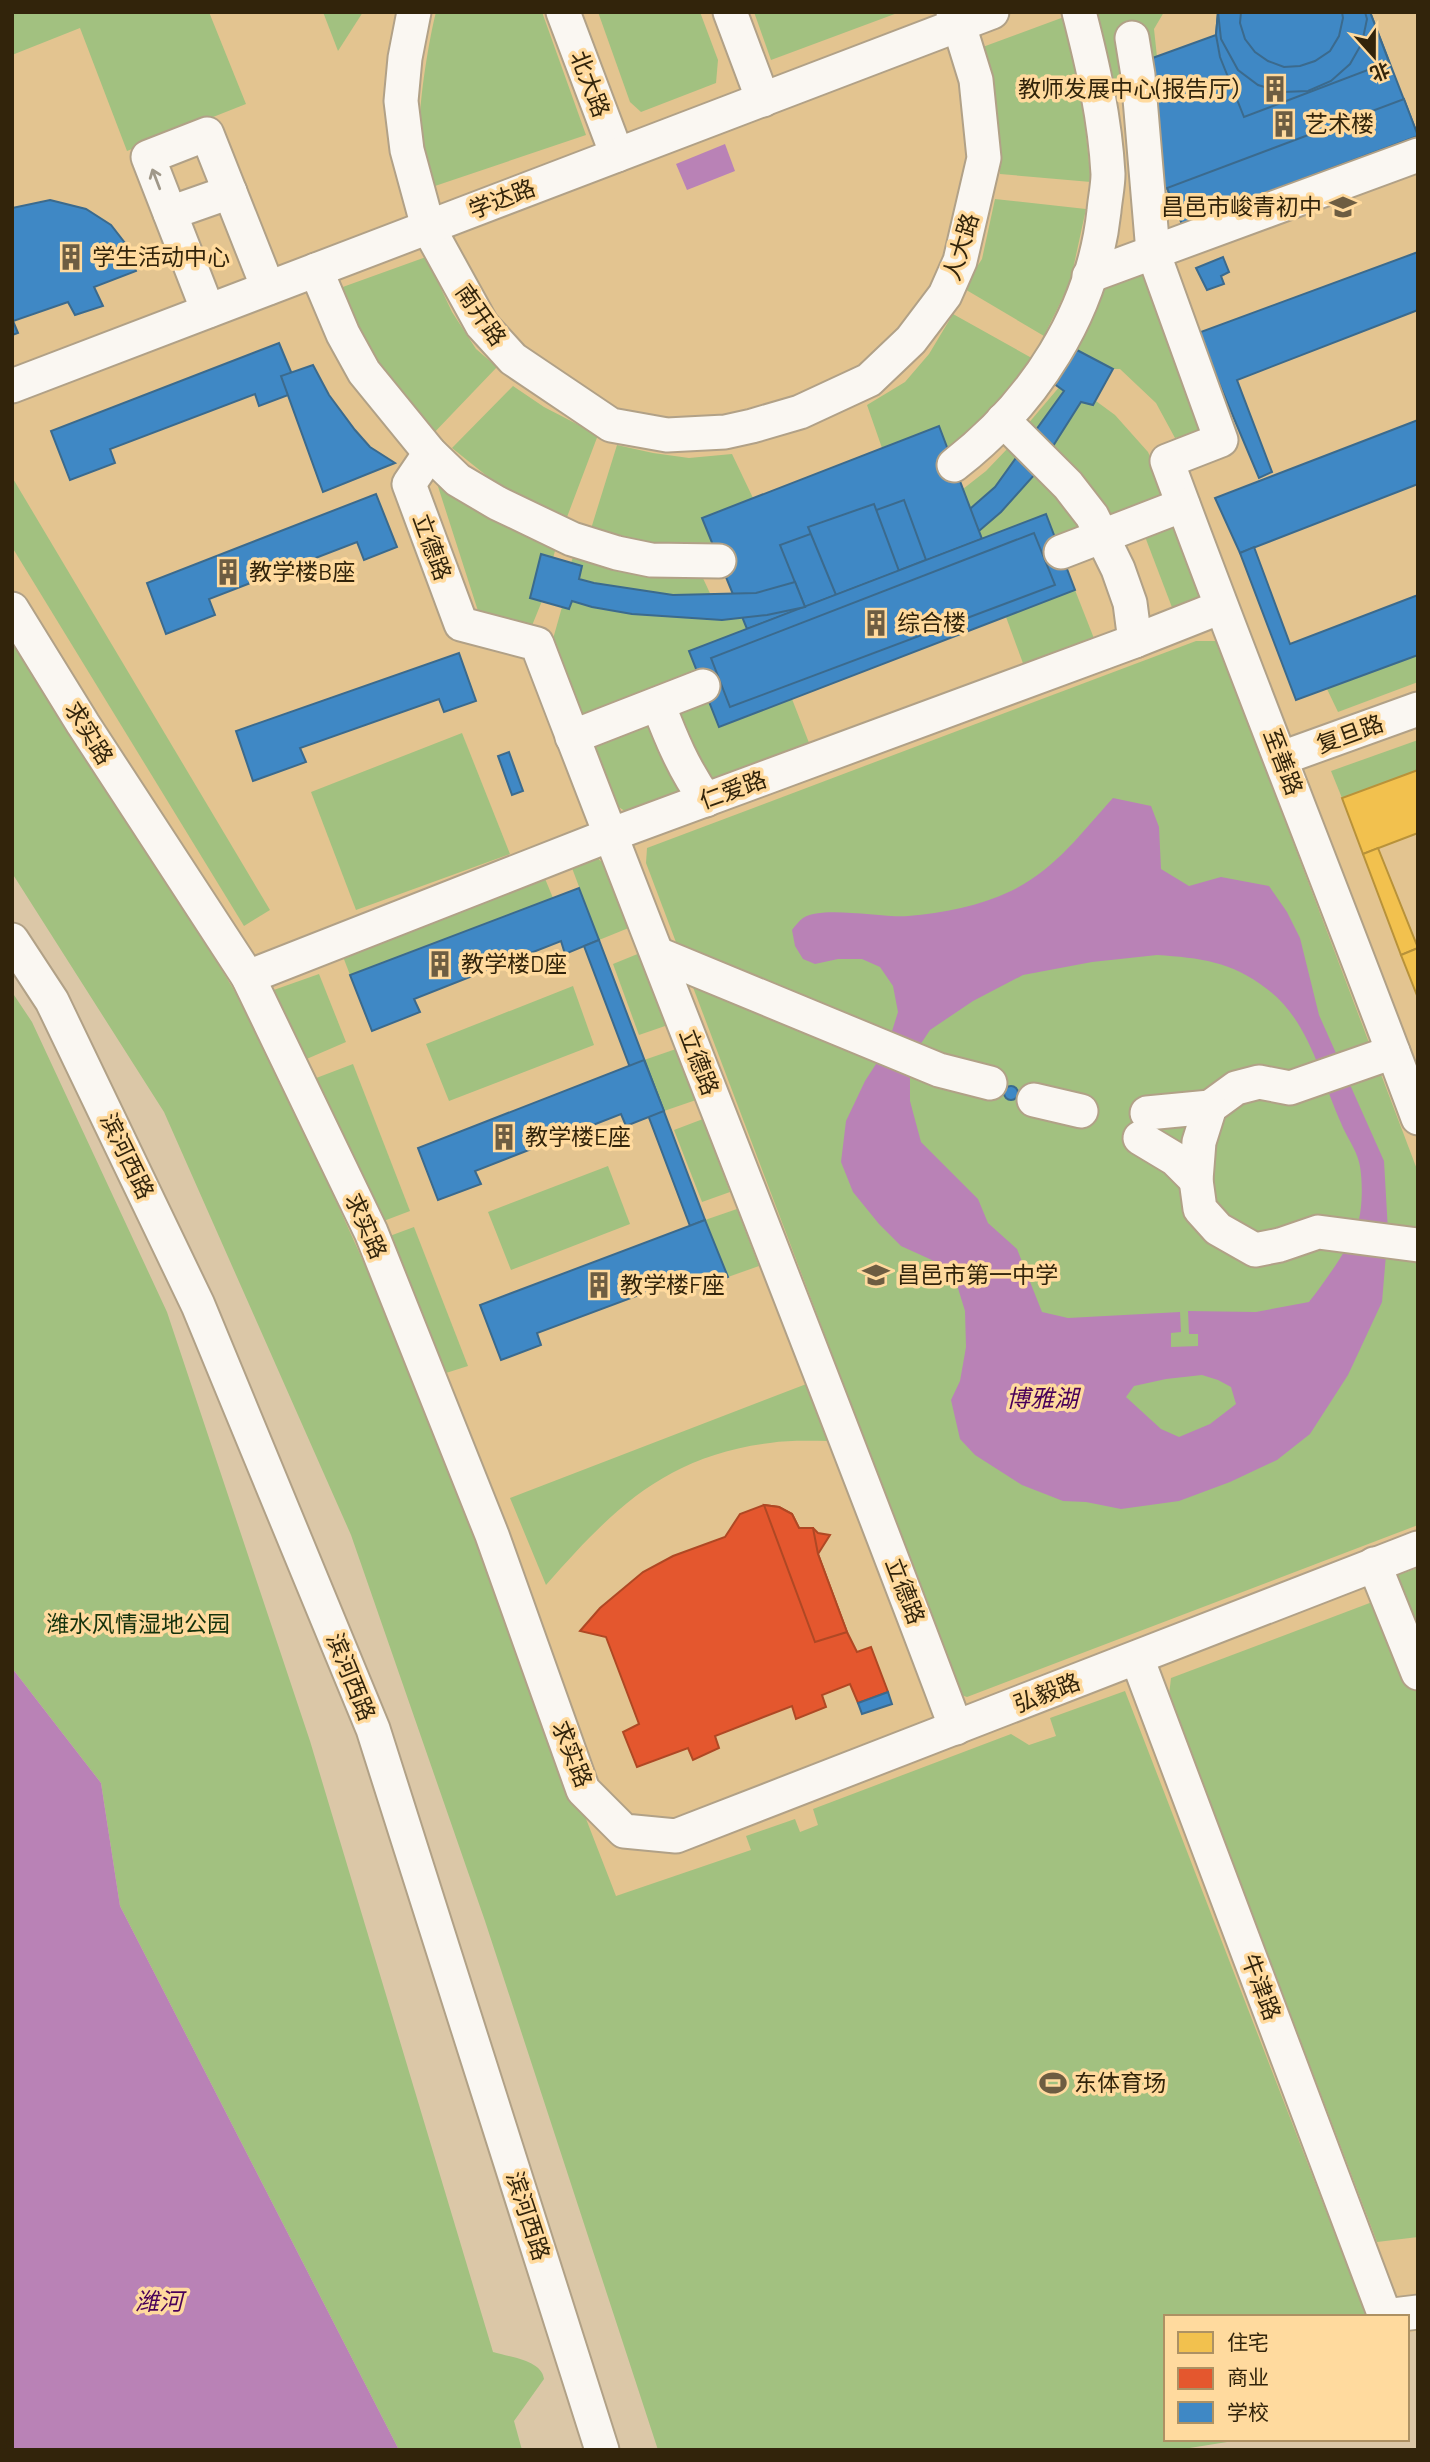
<svg xmlns="http://www.w3.org/2000/svg" width="1430" height="2462" font-family="Barlow,'Noto Sans SC',sans-serif">
	<style>
		.built { fill: #e3c490 }
		.green { fill: #a2c180 }
		.water { fill: #b982b6; fill-rule: evenodd }
		.homes { fill: #f2c14e; stroke: #b8923a; stroke-width: 2 }
		.shops { fill: #e4572e; stroke: #af4824; stroke-width: 2 }
		.schools { fill: #3f88c5; stroke: #3b6a8d; stroke-width: 2 }
		.lines { fill: none; stroke-linecap: round; stroke-linejoin: round }
		.minor-casing { stroke: #b1a187; stroke-width: 37 }
		.minor { stroke: #faf7f2; stroke-width: 33 }
		.oneway { stroke: #a0988a }
		.labels { text-anchor: middle; stroke-width: 7; stroke-linejoin: round; paint-order: stroke }
		.street-label { font-size: 23px; fill: #32240b; stroke: #ffda9e }
		.poi-label { font-size: 23px; fill: #32240b; stroke: #ffda9e; text-anchor: start }
		.park-label { font-size: 23px; fill: #14320c; stroke: #ffda9e }
		.water-label { font-size: 24px; font-style: italic; fill: #490058; stroke: #ffda9e }
	</style>
	<rect width="100%" height="100%" fill="#dbc7a7"/>
	<path class="built" d="M12,12H1418V2331L1407,2333V2317H1166L780,2430L12,688Z"/>
	<g class="green">
		<path d="M12,12H209L246,104L127,151L80,28L12,55Z"/>
		<path d="M323,12H363L338,51Z"/>
		<path d="M436,12H542L586,135L435,186C430,178 424,170 422,161C413,133 428,43 436,12Z"/>
		<path d="M598,12H700L718,60L716,83L641,112L630,102Z"/>
		<path d="M754,12H900L771,60Z"/>
		<path d="M1093,12H1164L1154,29L1157,57L1133,99L1111,102Z"/>
		<path d="M1064,17L1079,68L1091,182L1000,174C998,129 994,91 980,48Z"/>
		<path d="M995,199L1086,209L1070,283L1044,336L963,288L982,259Z"/>
		<path d="M426,257L452,312L476,349L497,367L430,437C392,391 364,343 340,288Z"/>
		<path d="M1151,265L1208,418L1197,433L1175,438L1156,403L1120,369H1113L1075,349L1094,290Z"/>
		<path d="M953,314L1037,361L998,407L948,450L939,426L882,448L867,405L905,382L929,354Z"/>
		<path d="M1066,379L1115,415L1148,452L1169,497L1108,520L1027,425Z"/>
		<path d="M513,386L544,407L598,435L564,525L513,497L452,448Z"/>
		<path d="M617,445L653,453L689,458L732,454L753,498L702,518L715,550L670,548L590,532Z"/>
		<path d="M1008,448L1052,486L1088,530L1057,544L982,539L963,489L986,471Z"/>
		<path d="M434,474L557,544L553,558L541,555L530,598L542,601L531,628L479,614Z"/>
		<path d="M12,477L270,910L244,926L12,547Z"/>
		<path d="M1180,520L1205,583L1200,598L1173,610L1144,534Z"/>
		<path d="M574,554L701,574L722,619L743,618L747,629L701,680L580,720L551,646L562,607L570,609L582,567L571,563Z"/>
		<path d="M1075,590L1095,641L1024,666L1006,617Z"/>
		<path d="M12,624L260,1033L407,1358L616,1896L751,1850L746,1836L795,1819L800,1832L818,1825L813,1809L1011,1734L1029,1745L1056,1736L1050,1718L1125,1691L1367,2317H1166V2439H1246L1177,2450H658L485,1921L351,1535L164,1112L12,873Z"/>
		<path d="M1196,641H1217L1418,1172V1525L967,1697L961,1695L646,863L647,848Z"/>
		<path d="M1418,655V682L1338,712L1327,689Z"/>
		<path d="M706,694L720,727L792,699L811,748L715,785L704,777L673,709Z"/>
		<path d="M654,721L687,794L631,815L611,802L589,742Z"/>
		<path d="M462,733L510,854L356,910L311,792Z"/>
		<path d="M1418,740V770L1342,798L1331,771Z"/>
		<path d="M590,851L608,868L631,927L599,940L569,860Z"/>
		<path d="M541,869L553,898L350,975L339,946Z"/>
		<path d="M640,953L668,1025L639,1035L613,964Z"/>
		<path d="M319,974L346,1042L302,1061L268,992Z"/>
		<path d="M573,986L594,1045L449,1101L426,1044Z"/>
		<path d="M12,992L32,1022L167,1312L310,1741L493,2352C509,2357 542,2360 544,2379L514,2421L522,2450H399L120,1906L101,1783L12,1668Z"/>
		<path d="M676,1049L696,1100L664,1111L644,1060Z"/>
		<path d="M353,1064L410,1211L381,1222L311,1080Z"/>
		<path d="M703,1119L730,1192L702,1202L674,1130Z"/>
		<path d="M608,1166L630,1224L511,1270L488,1212Z"/>
		<path d="M737,1209L759,1266L728,1277L705,1220Z"/>
		<path d="M414,1227L468,1366L446,1373L387,1237Z"/>
		<path d="M809,1383L829,1441C810,1441 789,1440 770,1443C665,1456 612,1510 546,1585L510,1498Z"/>
		<path d="M1418,1568V1627L1395,1576Z"/>
		<path d="M1375,1601L1418,1686V2237L1377,2242L1169,1695L1171,1678Z"/>
	</g>
	<g class="water">
		<path d="M725,144L735,171L687,190L676,164Z"/>
		<path d="M1113,798L1151,806L1159,827L1161,869L1189,886L1221,877L1269,886L1287,912L1300,938L1319,1015L1384,1161L1388,1231L1382,1302L1348,1375L1310,1434L1277,1460L1230,1482L1179,1501L1121,1509L1086,1502L1063,1501L1022,1485L975,1455L960,1439L951,1400L960,1381L966,1347L965,1311L957,1285L934,1261L901,1246L879,1224L853,1192L841,1162L846,1121L865,1081L887,1047L898,1012L893,986L880,967L862,959H838L815,964L803,959L795,946L792,930C795,926 799,921 803,918C822,905 883,918 908,916C943,913 980,906 1011,891C1055,870 1081,833 1113,798ZM1157,955C1200,958 1231,961 1267,989C1309,1020 1321,1078 1341,1123C1346,1136 1356,1149 1359,1162C1363,1177 1363,1211 1357,1226C1350,1247 1323,1284 1309,1302L1256,1312L1188,1311L1189,1334H1198V1346L1171,1347V1333L1181,1332L1180,1312L1068,1318L1042,1312L1017,1249L988,1223L978,1199L921,1142L910,1101V1060L930,1030L973,1001L1023,975L1092,962ZM1202,1375L1218,1380L1231,1387L1236,1404L1210,1424L1179,1437L1161,1429L1126,1397L1134,1386L1166,1379Z"/>
		<path d="M12,1668L101,1783L120,1906L399,2450H12Z"/>
	</g>
	<g class="homes">
		<path d="M1418,770V833L1363,854L1342,798Z"/>
		<path d="M1378,848L1418,948L1401,955L1363,854Z"/>
		<path d="M1418,948V998L1401,955Z"/>
	</g>
	<g class="shops">
		<path d="M764,1505L779,1507L792,1514L799,1528H813L818,1533L830,1535L818,1554L847,1632L857,1652L871,1647L888,1692L858,1703L850,1684L822,1695L826,1707L796,1719L792,1706L715,1736L719,1748L693,1760L688,1748L637,1767L623,1732L639,1724L606,1637L580,1631L600,1608L643,1572L673,1556L725,1537L740,1514Z"/>
		<path d="M764,1505L779,1507L792,1514L799,1528H813L818,1554L847,1632L815,1642Z"/>
	</g>
	<g class="schools">
		<path d="M1218,12H1370L1418,136L1182,224L1167,188L1153,194L1147,60L1216,35Z"/>
		<path d="M1218,12H1370L1389,62L1244,117L1220,57L1216,35Z"/>
		<path d="M1218,12H1365L1367,19L1362,43L1350,64L1331,81L1308,91L1282,92L1258,85L1238,70L1221,39Z"/>
		<path d="M1241,12H1342L1343,18L1339,36L1330,51L1315,61L1300,66L1284,67L1268,61L1255,52L1245,39L1240,23Z"/>
		<path d="M1404,99L1418,136L1182,224L1167,188Z"/>
		<path d="M50,200L86,209L111,225L125,243L136,271L94,287L103,306L75,315L68,302L13,321L18,333L12,335V208Z"/>
		<path d="M1418,252V310L1237,380L1272,472L1259,478L1198,333Z"/>
		<path d="M1223,257L1229,272L1221,276L1224,284L1207,290L1196,268Z"/>
		<path d="M279,343L299,391L259,406L255,394L110,449L115,463L70,480L51,431Z"/>
		<path d="M1075,349L1113,369L1093,405L1081,402L1036,473L1001,512L979,531L926,560L918,537L940,527L971,508L995,487L1064,391L1053,383Z"/>
		<path d="M313,365L329,395L355,430L370,447L395,463L323,492L281,376Z"/>
		<path d="M1418,420V484L1240,553L1215,498Z"/>
		<path d="M939,426L982,539L747,629L702,518Z"/>
		<path d="M376,494L397,547L364,560L357,542L209,599L215,615L166,634L147,583Z"/>
		<path d="M904,500L926,560L805,607L780,545Z"/>
		<path d="M874,504L899,571L836,595L808,527Z"/>
		<path d="M1046,514L1075,590L719,727L689,651Z"/>
		<path d="M1034,533L1055,585L730,707L711,658Z"/>
		<path d="M1254,547L1290,644L1418,595V655L1296,700L1240,553Z"/>
		<path d="M541,554L582,566L579,579L594,583L673,595L756,593L795,582L805,607L767,615L722,620L632,614L592,607L572,601L569,609L530,598Z"/>
		<path d="M459,653L476,701L444,712L439,699L300,748L306,762L253,781L236,731Z"/>
		<path d="M509,752L523,791L512,795L498,756Z"/>
		<path d="M579,888L599,940L565,954L561,941L414,999L420,1012L372,1031L350,975Z"/>
		<path d="M599,940L705,1220L690,1226L584,946Z"/>
		<path d="M644,1060L664,1111L626,1126L621,1114L475,1171L481,1184L438,1200L418,1148Z"/>
		<circle cx="1011" cy="1093" r="7"/>
		<path d="M705,1220L728,1277L691,1290L687,1277L537,1333L541,1345L501,1360L480,1305Z"/>
		<path d="M888,1692L892,1704L862,1714L858,1703Z"/>
	</g>
	<g class="lines">
		<defs>
			<g id="minor">
				<path d="M414,12L405,58L401,101L407,150L428,227L482,325L513,359L611,425L667,435L725,432L752,426L800,412L869,380L911,340L945,295L960,261L984,158L976,80L959,25L953,12"/>
				<path d="M563,12L617,155"/>
				<path d="M730,12L763,100"/>
				<path d="M1132,38L1138,75L1153,252L1221,440L1167,461C1248,681 1336,898 1418,1118"/>
				<path d="M170,213L230,192"/>
				<path d="M316,270L343,334L364,372L430,453L458,480L497,503L572,539L617,553L651,560L719,561"/>
				<path d="M1089,276L1418,155"/>
				<path d="M208,311L148,157L207,134L268,288"/>
				<path d="M12,386L992,12"/>
				<path d="M1003,420L1068,485L1092,516L1118,569L1130,603L1135,641"/>
				<path d="M430,453L409,484L461,624L537,644C675,1006 820,1365 956,1728"/>
				<path d="M954,465C1034,403 1093,313 1104,211C1105,199 1108,186 1108,174C1105,119 1093,66 1079,12"/>
				<path d="M1061,552L1183,505"/>
				<path d="M12,609L83,724L248,977L371,1232L492,1535L583,1790L624,1831L676,1836L1418,1548"/>
				<path d="M658,704C671,738 684,770 706,800"/>
				<path d="M572,737L703,686"/>
				<path d="M1282,758L1418,709"/>
				<path d="M12,940L52,1001L198,1305L373,1729L602,2450"/>
				<path d="M658,954L939,1070L990,1083"/>
				<path d="M248,977L610,835L1135,641L1221,607"/>
				<path d="M1393,1052L1290,1088L1259,1082L1236,1088L1210,1107L1199,1142L1196,1180L1200,1209L1218,1229L1255,1250L1280,1245L1318,1232L1418,1245"/>
				<path d="M1034,1100L1081,1111"/>
				<path d="M1147,1113L1210,1107"/>
				<path d="M1140,1138L1175,1159L1196,1180"/>
				<path d="M1374,1564L1418,1673"/>
				<path d="M1137,1658L1385,2316L1418,2312"/>
			</g>
		</defs>
		<use href="#minor" class="minor-casing"/>
		<use href="#minor" class="minor"/>
	</g>
	<defs><path id="oneway-shaft" d="M-6 0H5M1.5-3L5.5 0L1.5 3" fill="none" stroke-width="1.6" stroke-linecap="round" stroke-linejoin="round" transform="scale(1.75)"/></defs>
	<use class="oneway" href="#oneway-shaft" transform="translate(156 179) rotate(-111)"/>
	<defs>
		<symbol id="building-bare" viewBox="-9 -9 18 18"><path d="M-4-6H4V6H1V3H-1V6H-4ZM-2.5-4.3h1.7v1.8h-1.7ZM.8-4.3h1.7v1.8H.8ZM-2.5-1h1.7V.8h-1.7ZM.8-1h1.7V.8H.8Z" fill="#6d5d42" stroke="#ffda9e" stroke-width="2.5" paint-order="stroke"/></symbol>
		<symbol id="school-bare" viewBox="-9 -9 18 18"><path d="M0-5L7-2L0 1L-7-2ZM-4 1L0 2.5L4 1V4Q0 6-4 4Z" fill="#6d5d42" stroke="#ffda9e" stroke-width="2.5" paint-order="stroke"/></symbol>
		<symbol id="stadium-bare" viewBox="-9 -9 18 18"><path d="M0-5a6.5 5 0 1 0 0 10a6.5 5 0 1 0 0-10ZM-3.5-1.8h7v3.6h-7Z" fill="#6d5d42" stroke="#ffda9e" stroke-width="2.5" paint-order="stroke"/></symbol>
	</defs>
	<g fill-rule="evenodd">
		<use href="#building-bare" x="1256" y="70" width="38" height="38"/>
		<use href="#building-bare" x="1265" y="105" width="38" height="38"/>
		<use href="#school-bare" x="1324" y="188" width="38" height="38"/>
		<use href="#building-bare" x="52" y="238" width="38" height="38"/>
		<use href="#building-bare" x="209" y="553" width="38" height="38"/>
		<use href="#building-bare" x="857" y="604" width="38" height="38"/>
		<use href="#building-bare" x="421" y="945" width="38" height="38"/>
		<use href="#building-bare" x="485" y="1118" width="38" height="38"/>
		<use href="#school-bare" x="857" y="1256" width="38" height="38"/>
		<use href="#building-bare" x="580" y="1266" width="38" height="38"/>
		<use href="#stadium-bare" x="1034" y="2064" width="38" height="38"/>
	</g>
	<g class="labels">
		<g class="street-label">
			<text transform="translate(590 84) rotate(69)" y="8">北大路</text>
			<text transform="translate(502 199) rotate(-21)" y="8">学达路</text>
			<text transform="translate(961 247) rotate(-73)" y="8">人大路</text>
			<text transform="translate(481 315) rotate(55)" y="8">南开路</text>
			<text transform="translate(432 547) rotate(70)" y="8">立德路</text>
			<text transform="translate(89 733) rotate(58)" y="8">求实路</text>
			<text transform="translate(1350 734) rotate(-20)" y="8">复旦路</text>
			<text transform="translate(1283 762) rotate(69)" y="8">至善路</text>
			<text transform="translate(733 790) rotate(-20)" y="8">仁爱路</text>
			<text transform="translate(699 1062) rotate(69)" y="8">立德路</text>
			<text transform="translate(127 1156) rotate(64)" y="8">滨河西路</text>
			<text transform="translate(366 1226) rotate(66)" y="8">求实路</text>
			<text transform="translate(905 1591) rotate(69)" y="8">立德路</text>
			<text transform="translate(351 1677) rotate(68)" y="8">滨河西路</text>
			<text transform="translate(1047 1693) rotate(-21)" y="8">弘毅路</text>
			<text transform="translate(572 1754) rotate(68)" y="8">求实路</text>
			<text transform="translate(1261 1987) rotate(69)" y="8">牛津路</text>
			<text transform="translate(528 2216) rotate(72)" y="8">滨河西路</text>
		</g>
		<g class="poi-label">
			<text x="1254" y="97" text-anchor="end">教师发展中心(报告厅）</text>
			<text x="1305" y="132">艺术楼</text>
			<text x="1322" y="215" text-anchor="end">昌邑市峻青初中</text>
			<text x="92" y="265">学生活动中心</text>
			<text x="249" y="580">教学楼B座</text>
			<text x="897" y="631">综合楼</text>
			<text x="461" y="972">教学楼D座</text>
			<text x="525" y="1145">教学楼E座</text>
			<text x="897" y="1283">昌邑市第一中学</text>
			<text x="620" y="1293">教学楼F座</text>
			<text x="1074" y="2091">东体育场</text>
		</g>
		<g class="park-label">
			<text x="138" y="1632">潍水风情湿地公园</text>
		</g>
		<g class="water-label">
			<text x="1042" y="1407">博雅湖</text>
			<text x="159" y="2310">潍河</text>
		</g>
	</g>
	<rect width="1430" height="2462" fill="none" stroke="#32240b" stroke-width="28"/>
	<rect x="1164" y="2315" width="245" height="126" fill="#ffda9e" stroke="#ad9163" stroke-width="2"/>
	<rect x="1178" y="2332" width="35" height="21" fill="#f2c14e" stroke="#ad9163" stroke-width="2"/>
	<text x="1227" y="2350" font-size="21" fill="#32240b">住宅</text>
	<rect x="1178" y="2368" width="35" height="21" fill="#e4572e" stroke="#ad9163" stroke-width="2"/>
	<text x="1227" y="2385" font-size="21" fill="#32240b">商业</text>
	<rect x="1178" y="2402" width="35" height="21" fill="#3f88c5" stroke="#ad9163" stroke-width="2"/>
	<text x="1227" y="2420" font-size="21" fill="#32240b">学校</text>
	<g transform="translate(1374 56) rotate(159)" stroke="#ffda9e" stroke-width="5" paint-order="stroke">
	<path d="M0-5L12 26L0 18L-12 26Z" fill="#32240b"/>
	<text y="-10" font-size="19" font-weight="bold" text-anchor="middle" fill="#32240b">北</text>
	</g>
</svg>
